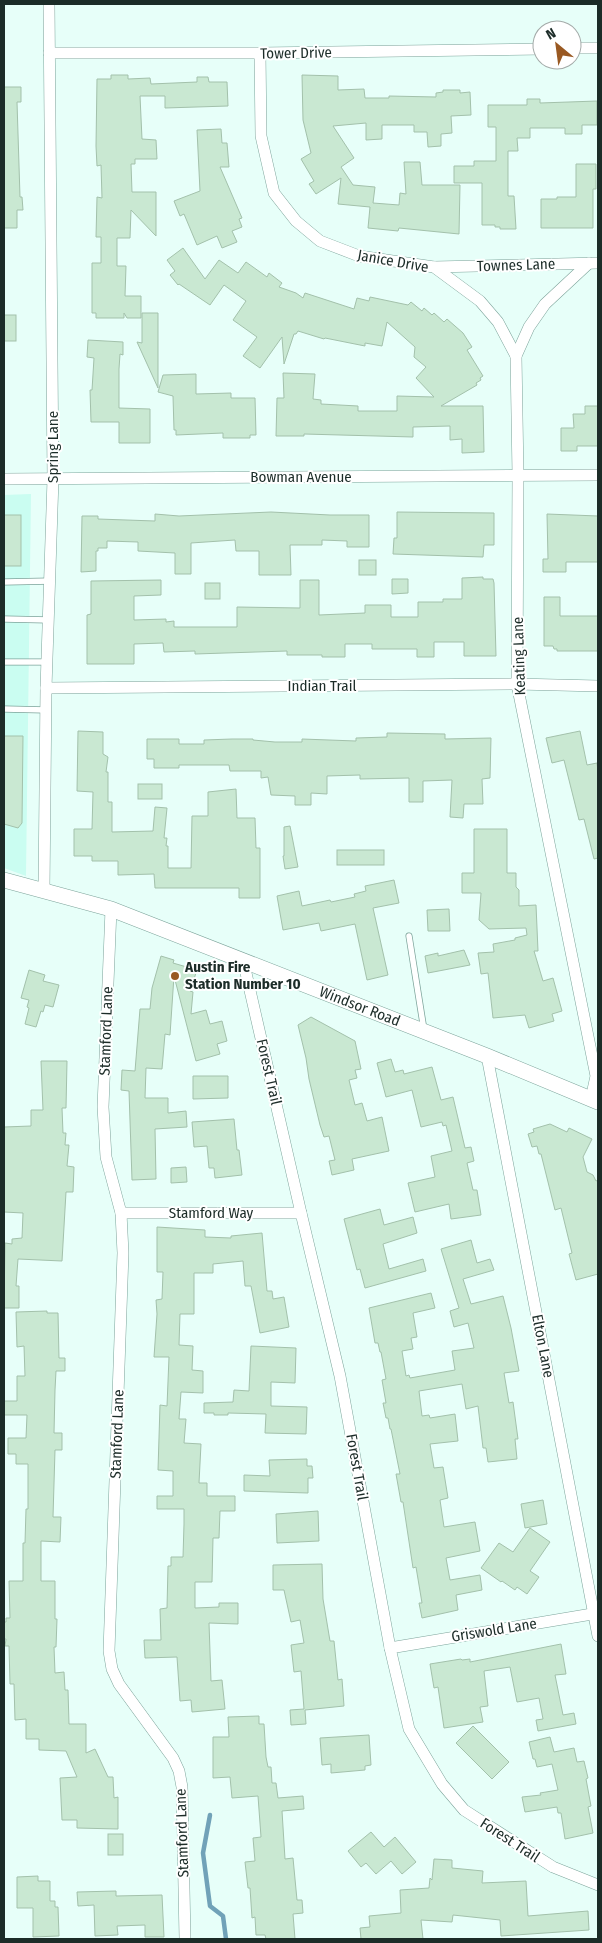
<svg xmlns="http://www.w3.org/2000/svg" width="602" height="1943" font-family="'Fira Sans Condensed',sans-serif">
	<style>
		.built { fill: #cafdf1 }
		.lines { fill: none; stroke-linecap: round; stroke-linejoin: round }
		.stream { stroke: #71a2b8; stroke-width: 4.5 }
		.building { fill: #c9e8d2; stroke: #a3c1ab }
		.service-casing { stroke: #7da49b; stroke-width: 7 }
		.minor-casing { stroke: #7da49b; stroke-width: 12 }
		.tertiary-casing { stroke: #7da49b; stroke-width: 16 }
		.service { stroke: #fff; stroke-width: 5.5 }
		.minor { stroke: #fff; stroke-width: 11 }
		.tertiary { stroke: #fff; stroke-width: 15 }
		.poi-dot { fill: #995922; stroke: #fff; stroke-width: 2 }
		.labels { text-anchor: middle; stroke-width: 4; stroke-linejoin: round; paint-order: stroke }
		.street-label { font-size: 15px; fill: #1c2c28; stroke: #fff }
		.poi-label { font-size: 15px; font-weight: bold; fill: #1c2c28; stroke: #fff; text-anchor: start }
	</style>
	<rect width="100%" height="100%" fill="#e7fff9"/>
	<path class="built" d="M31,494L26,876L4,868V495Z"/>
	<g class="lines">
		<path class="stream" d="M210,1815L203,1853L210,1906L223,1916L226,1939"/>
	</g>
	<g class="building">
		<path d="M111,75H128V79L150,78L151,84L197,82V77H208L209,82H227L228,106L165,108V96H140L142,139L156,140L157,159H135V164H131L132,192H156V236L131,210L130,238H117V266H126L125,296H141V318H127L124,313V318H96V313H92V263H101V237H96L97,197L102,198L101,165L97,166L96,146L97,79H111Z"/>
		<path d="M302,75L338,76V90L364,89L365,98H389V96L436,97V93L443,92V90H460V93L470,92L471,115L451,116L452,133L441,134V146L428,147L427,132H414V125H382V139L366,140V123L333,126L354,158L341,167L353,185L375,187L373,203L399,205L400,193L406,194L404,162H420L422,185H460L459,234L399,228L398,231L368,228L370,207L338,204L341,178L316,194L309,184L314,181L301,159L311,153L303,120Z"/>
		<path d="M4,87H21V102H17L20,197H22L23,210H17V228H4Z"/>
		<path d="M527,99H540V103L597,101V125H582V134H565V128H530V138H517L518,151H508V196H514L516,229H500V227H495V225H482V183H454V166H474V161H496V127H488V105H527Z"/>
		<path d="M221,129L222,143H227L229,167H220L242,218L239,219L242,227L232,231L237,242L222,248L217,236L197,245L184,214L180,216L174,201L200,191L197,130Z"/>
		<path d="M576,164H596V189H593V228H541V199H557V197H576Z"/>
		<path d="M183,248L205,279L219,260L238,273L246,262L267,277L269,273L282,283L279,287L296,293L303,298L305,293L354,309L357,298L369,301L370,297L408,305L411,302L422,311L424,308L432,315L434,313L444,322L447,319L463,333L472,347L467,350L483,376L480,378L481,380L476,383L477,385L441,406H483L484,452L462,453V439L450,440V426L413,427V437L304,434V436H276L277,398H284L283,373L315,374L313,399L321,400V404L358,406V411H397V396L434,397L416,378L426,367L414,357L415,347L387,322L382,346L365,343V346L325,338L324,339L298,331L296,334H294L284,364L282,337L260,368L243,356L257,337L233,320L246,301L224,285L210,305L179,284L178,285L170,275L175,271L167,260Z"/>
		<path d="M142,313H158V388L137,342L142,343Z"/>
		<rect x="4" y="315" width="12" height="26"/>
		<path d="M88,340L123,342V355L120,354L119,369V408L150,409V443H119V422H91L90,390H92L94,358L87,357Z"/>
		<path d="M196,374V394L231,393V398H255L256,435H250V438H223V433L176,435V430H174L173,396L158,392L163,375Z"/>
		<path d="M585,406H598V446H577V451H561V428H574L573,414H585Z"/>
		<path d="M271,512L330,515H369V547H347V541L322,540V545H290L291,575H259V551H236L235,540L191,543V574H175V553L138,551V542L107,541V548H98V551H96V571L81,572L82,516H98V519L155,521V514L179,516Z"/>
		<path d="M397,512L494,513V545H484L483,557L393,554L394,538H397Z"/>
		<path d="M547,514L598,516V562H566V572H543V559H548Z"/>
		<rect x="4" y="515" width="17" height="51"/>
		<rect x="359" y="560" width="17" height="15"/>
		<path d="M483,577V579H493L494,583L496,656H464V642H434V657H417V649H372V644H345V657H322V655H287V651L195,654V651L164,652L163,643L134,644V664H87V615L91,614V581L161,580V595L134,596V620L166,619V622L174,621V627H237V607L300,608V580H319V615L365,613V605H391V617H418V602H443V599H462V578Z"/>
		<path d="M392,579H408V593L392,594Z"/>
		<rect x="205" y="583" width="15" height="16"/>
		<path d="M544,597H560V616H598V651H557V649H554L553,646H544Z"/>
		<path d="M78,731L103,732V754L108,757L106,772H108V802H112V832L153,831L155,807L167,808L164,838H167L166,846H168V868H191L192,816H208V792L236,789L237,818H255L256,848H260V898H239V888H155L154,874L118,875V861H92V856H74V829H92L93,792L77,791Z"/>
		<path d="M580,731L587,765L597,763L598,771V858L594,859L584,819L579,820L564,760L552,763L546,738Z"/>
		<path d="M387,733L445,734V739L491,738L490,778L482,779L483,804H464L463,818L450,817L452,780L423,781V802H409V778L360,779V775L327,776V794L311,793V805H295V796L271,795L268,777L261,778V771H230L229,765H179V768H154V759H147V739H179V744H204V740L232,739H253V740L275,742H302V739L356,741V738L387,737Z"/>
		<path d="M4,736H23L22,823L18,828L4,824Z"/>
		<rect x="138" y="784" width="24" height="15"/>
		<path d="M290,826L298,867L285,869L283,856H284V827Z"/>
		<path d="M474,829H507V873H516V887L519,890V906L536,905L538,951H534L543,981L553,978L562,1011L552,1014L554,1021L529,1028L525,1015L493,1018L488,973L481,974L478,953L494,952L493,944L515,940V938L527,935L526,928L489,929L479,920L481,893H462V873H474Z"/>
		<rect x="337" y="850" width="47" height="15"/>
		<path d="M394,880L399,903L373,908L388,975L367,980L355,924L321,931L319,923L283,930L277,896L299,891L302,906L330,900L331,902L355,897L354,894L366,891L365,886Z"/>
		<path d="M449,909L450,931H428L427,910Z"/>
		<path d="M464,950L470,965L428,973L425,956L438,953V956Z"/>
		<path d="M161,956L174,960L173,963L197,970L190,991L193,992L191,1014L206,1010L210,1024L222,1021L227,1041L217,1044L220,1054L196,1061L174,976L170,1035L165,1034L162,1069L146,1068L145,1098H168V1113L186,1111L187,1127L155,1129L156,1179L132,1180L129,1091L121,1090L122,1070L135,1071L140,1009H150L152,988Z"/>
		<path d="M29,970L45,975L43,981L59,985L53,1007L45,1005L43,1012L41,1011L36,1027L25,1024L29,1008L27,1007L29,1000L21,998Z"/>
		<path d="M311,1017L355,1041L361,1069L355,1070L357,1078L349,1080L355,1105L362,1103L367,1121L382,1117L389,1151L352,1159L354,1170L332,1175L329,1161L335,1160L329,1136L324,1137L320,1125L309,1079L306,1058L298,1025Z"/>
		<path d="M391,1059L395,1072L403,1070L404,1074L432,1067L441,1100L453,1097L465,1148L471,1147L474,1161L467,1163L473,1190H477L481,1215L451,1219L449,1204L415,1212L408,1183L435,1177L431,1156L452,1151L446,1125L443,1126L442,1122L421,1127L412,1090L386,1097L377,1063Z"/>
		<path d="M41,1061H67L66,1108H62L63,1133H66L65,1145H69L67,1166L74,1167L73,1192H66L62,1261L18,1259L16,1286H19V1308H4L5,1243L12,1244V1239L22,1238L23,1213L4,1212V1127L31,1126V1110H43Z"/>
		<path d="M193,1076H228V1098L193,1099Z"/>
		<path d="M234,1119L237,1150H239L242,1175L215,1178L214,1168H209L207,1146L194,1147L192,1122Z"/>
		<path d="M550,1124L567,1132L569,1128L592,1139L583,1157L587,1172L593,1175L596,1181L598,1180V1274L576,1280L569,1254L572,1253L561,1208L555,1210L541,1154H539L537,1146L532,1147L528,1134L534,1132L533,1129Z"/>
		<path d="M186,1167L187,1182L171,1183V1168Z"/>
		<path d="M380,1209L384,1225L413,1217L417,1233L383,1244L389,1269L423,1259L426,1271L365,1288L360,1269L357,1270L344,1219Z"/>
		<path d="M157,1227L205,1230V1237L231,1238V1236L262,1233L267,1291H272L273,1299L284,1297L289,1327L260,1333L251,1286H245L243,1261L213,1264V1273H194V1314H180L179,1345L193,1346L192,1370L203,1371V1393L181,1392L179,1419H186L184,1443L201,1444L199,1483H207V1496H235V1511H220L219,1538H213L212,1582H195V1608L219,1607V1603H238V1624L209,1623L211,1681L222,1680L225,1709L192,1712L191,1700L180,1701L177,1657L145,1658L144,1640H161L160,1609L167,1608L168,1566H171V1557H183L184,1524V1509H157V1496H173V1471L158,1470L160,1405L167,1406L169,1357H154L157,1314L156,1300L162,1299L163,1272H157Z"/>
		<path d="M471,1240L477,1263L490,1259L494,1270L463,1279L471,1304L503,1296L511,1328L519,1371L504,1373L509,1403L513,1402L518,1439H515L517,1459L488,1462L486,1448H483L478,1406L466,1409L462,1384L419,1391L422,1416L429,1415L430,1418L455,1414L458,1441L430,1444L434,1468L443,1467L448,1498L440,1500L444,1527L475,1522L480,1551L446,1558L450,1580L480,1575L482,1590L456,1595L458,1610L422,1618L419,1603H422L416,1567L413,1568L403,1502H401L396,1474H400L391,1429H390L388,1418H386L383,1403H386L382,1380L386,1379L381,1352H380L378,1343H375L369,1308L431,1293L435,1308L413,1313L417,1337L411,1338L413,1349L402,1351L406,1376L409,1375L410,1378L455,1370L452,1351L474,1348L468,1323L454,1327L450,1311L459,1308L441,1249Z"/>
		<path d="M47,1311V1313H58L59,1358H65V1371H56L55,1390L54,1433H62V1450H55L53,1517H61L60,1542L41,1541V1581H55V1619H57L56,1647H54L55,1673L64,1672L65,1690H68L69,1724H86V1753L95,1749L108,1777H113L114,1798L118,1797V1829L77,1828V1820H62L60,1778L77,1777L66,1751L39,1750V1739H26V1719L15,1720L14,1684H10L9,1646H5L6,1639H4V1622H6V1618H10L9,1581H23V1543H25L26,1509H28V1464H16V1454H8V1438H26L27,1415H4V1401H17V1376H25L24,1346L17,1347L16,1312Z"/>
		<path d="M251,1346L296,1348L295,1383L271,1382V1406L307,1407L306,1434L265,1433L266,1414L228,1413V1415H214V1413H204V1403L233,1402L234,1390L249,1391Z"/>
		<path d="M307,1459V1466H312L313,1478H308V1493L244,1491V1475L270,1476L269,1460Z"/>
		<path d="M543,1500L547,1524L525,1528L521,1504Z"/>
		<path d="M318,1511L319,1541L277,1543L276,1514Z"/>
		<path d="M530,1528L550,1542L530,1571L539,1577L527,1594L517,1587L515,1590L502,1581L501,1582L481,1568L499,1543L513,1552Z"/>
		<path d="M322,1564L323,1599L330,1641H334L338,1680L342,1679L344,1706L305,1710L306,1724L291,1725L290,1710L304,1709L301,1671L294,1672L291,1645L304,1643L300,1620L291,1622L284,1590H273V1565Z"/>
		<path d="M561,1644L566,1674L555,1675L563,1715L574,1713L576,1724L538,1731L536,1720L543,1719L539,1698L517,1702L510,1667L484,1671L488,1706L480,1707L483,1722L444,1728L438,1687L434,1688L430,1664L461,1659L462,1660L470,1659V1662Z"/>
		<path d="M259,1716V1724H264L266,1757L268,1767H271L272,1783H276L278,1798L303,1796L304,1809L282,1811L285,1859L293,1858L297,1900H302L303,1913L293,1914L295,1939H266L265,1935H256L255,1917L252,1918L250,1888H248L245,1862L255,1861L253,1838L261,1837L258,1796L232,1798L230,1777L213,1778V1737H229L228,1717Z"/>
		<path d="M473,1726L509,1762L492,1779L456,1743Z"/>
		<path d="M369,1735L371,1765L365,1766V1770L331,1773V1764L322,1765L320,1738Z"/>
		<path d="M550,1737L554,1752L574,1748L577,1762L584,1761L588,1778L586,1779L591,1806L588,1807L593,1833L565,1839L561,1813H558L557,1807L525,1812L522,1797L541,1795L540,1793L558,1790L552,1764L537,1767L535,1759H533L529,1742Z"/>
		<path d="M371,1832L384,1847L395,1837L416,1862L402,1874L391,1861L376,1874L366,1863L361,1867L348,1851Z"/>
		<rect x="108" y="1834" width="15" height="21"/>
		<path d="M434,1859L452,1860V1868L483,1871L482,1883L526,1881L528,1916L588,1911L589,1930L501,1936L500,1920L453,1915L452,1922L421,1920L423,1939H361L360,1928L370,1927L369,1916L401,1913L400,1890L429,1888L430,1878L432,1880Z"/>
		<path d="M38,1876V1881H50V1901H55V1907H58L59,1936L33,1937V1908H17V1877Z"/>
		<path d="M116,1891V1896L162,1895L164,1937H145V1925L117,1926L118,1935L95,1936L94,1905L78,1906L77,1892Z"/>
	</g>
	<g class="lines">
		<defs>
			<g id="service">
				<path d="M4,582L51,581"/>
				<path d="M4,619L49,620"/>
				<path d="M4,662H47"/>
				<path d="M4,709L46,710"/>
				<path d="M409,936L424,1030"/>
			</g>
			<g id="minor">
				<path d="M572,48H598"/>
				<path d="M49,53H260L542,49"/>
				<path d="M260,53L261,136L274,193L296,221L320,241L359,256L434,267L480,301L498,322L516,356"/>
				<path d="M589,263L545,304L529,327L516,356L518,475L517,684L596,1076L591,1099"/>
				<path d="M434,267L598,263"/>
				<path d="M4,479L598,475"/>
				<path d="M46,688L517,684L598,686"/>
				<path d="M44,891L46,688L53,479L49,4"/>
				<path d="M111,909L103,1107L106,1157L121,1213L123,1253L109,1651L112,1669L119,1684L173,1758L179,1771L182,1787L185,1939"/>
				<path d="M243,960L301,1213L340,1376L390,1648L409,1729L442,1784L464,1810L553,1867L598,1885"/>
				<path d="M487,1056L598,1636"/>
				<path d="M121,1213H301"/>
				<path d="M390,1648L598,1613"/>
			</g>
			<g id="tertiary">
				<path id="s1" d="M4,880L111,909L487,1056L598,1102"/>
			</g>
		</defs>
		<use href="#service" class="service-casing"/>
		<use href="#minor" class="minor-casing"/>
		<use href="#tertiary" class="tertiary-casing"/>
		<use href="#service" class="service"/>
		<use href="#minor" class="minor"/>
		<use href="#tertiary" class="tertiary"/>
	</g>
	<circle class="poi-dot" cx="175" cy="976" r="5"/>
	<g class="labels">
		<g class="street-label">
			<text transform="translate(296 53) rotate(-1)" y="5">Tower Drive</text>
			<text transform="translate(393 261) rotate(10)" y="5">Janice Drive</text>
			<text transform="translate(516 265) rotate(-2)" y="5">Townes Lane</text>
			<text transform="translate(53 447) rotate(-90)" y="5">Spring Lane</text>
			<text x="301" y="482">Bowman Avenue</text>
			<text transform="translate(519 656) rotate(-92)" y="5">Keating Lane</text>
			<text x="322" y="691">Indian Trail</text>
			<text dy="5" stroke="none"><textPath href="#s1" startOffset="378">Windsor Road</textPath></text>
			<text transform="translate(106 1031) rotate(-88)" y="5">Stamford Lane</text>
			<text transform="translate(269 1072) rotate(77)" y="5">Forest Trail</text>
			<text x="211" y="1218">Stamford Way</text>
			<text transform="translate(543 1346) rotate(79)" y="5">Elton Lane</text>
			<text transform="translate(117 1434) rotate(-88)" y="5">Stamford Lane</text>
			<text transform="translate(357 1467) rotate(80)" y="5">Forest Trail</text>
			<text transform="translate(494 1630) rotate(-9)" y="5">Griswold Lane</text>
			<text transform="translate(182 1833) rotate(-92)" y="5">Stamford Lane</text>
			<text transform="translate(510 1840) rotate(33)" y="5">Forest Trail</text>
		</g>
		<g class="poi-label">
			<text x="185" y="972">Austin Fire<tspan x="185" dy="17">Station Number 10</tspan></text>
		</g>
	</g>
	<rect width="602" height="1943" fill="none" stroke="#1c2c28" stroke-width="10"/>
	<g transform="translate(557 45) rotate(331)"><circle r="24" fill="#ffffff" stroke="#a4aba9"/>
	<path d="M0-4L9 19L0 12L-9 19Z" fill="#995922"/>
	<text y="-8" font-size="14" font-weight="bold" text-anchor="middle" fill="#1c2c28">N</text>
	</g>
</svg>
